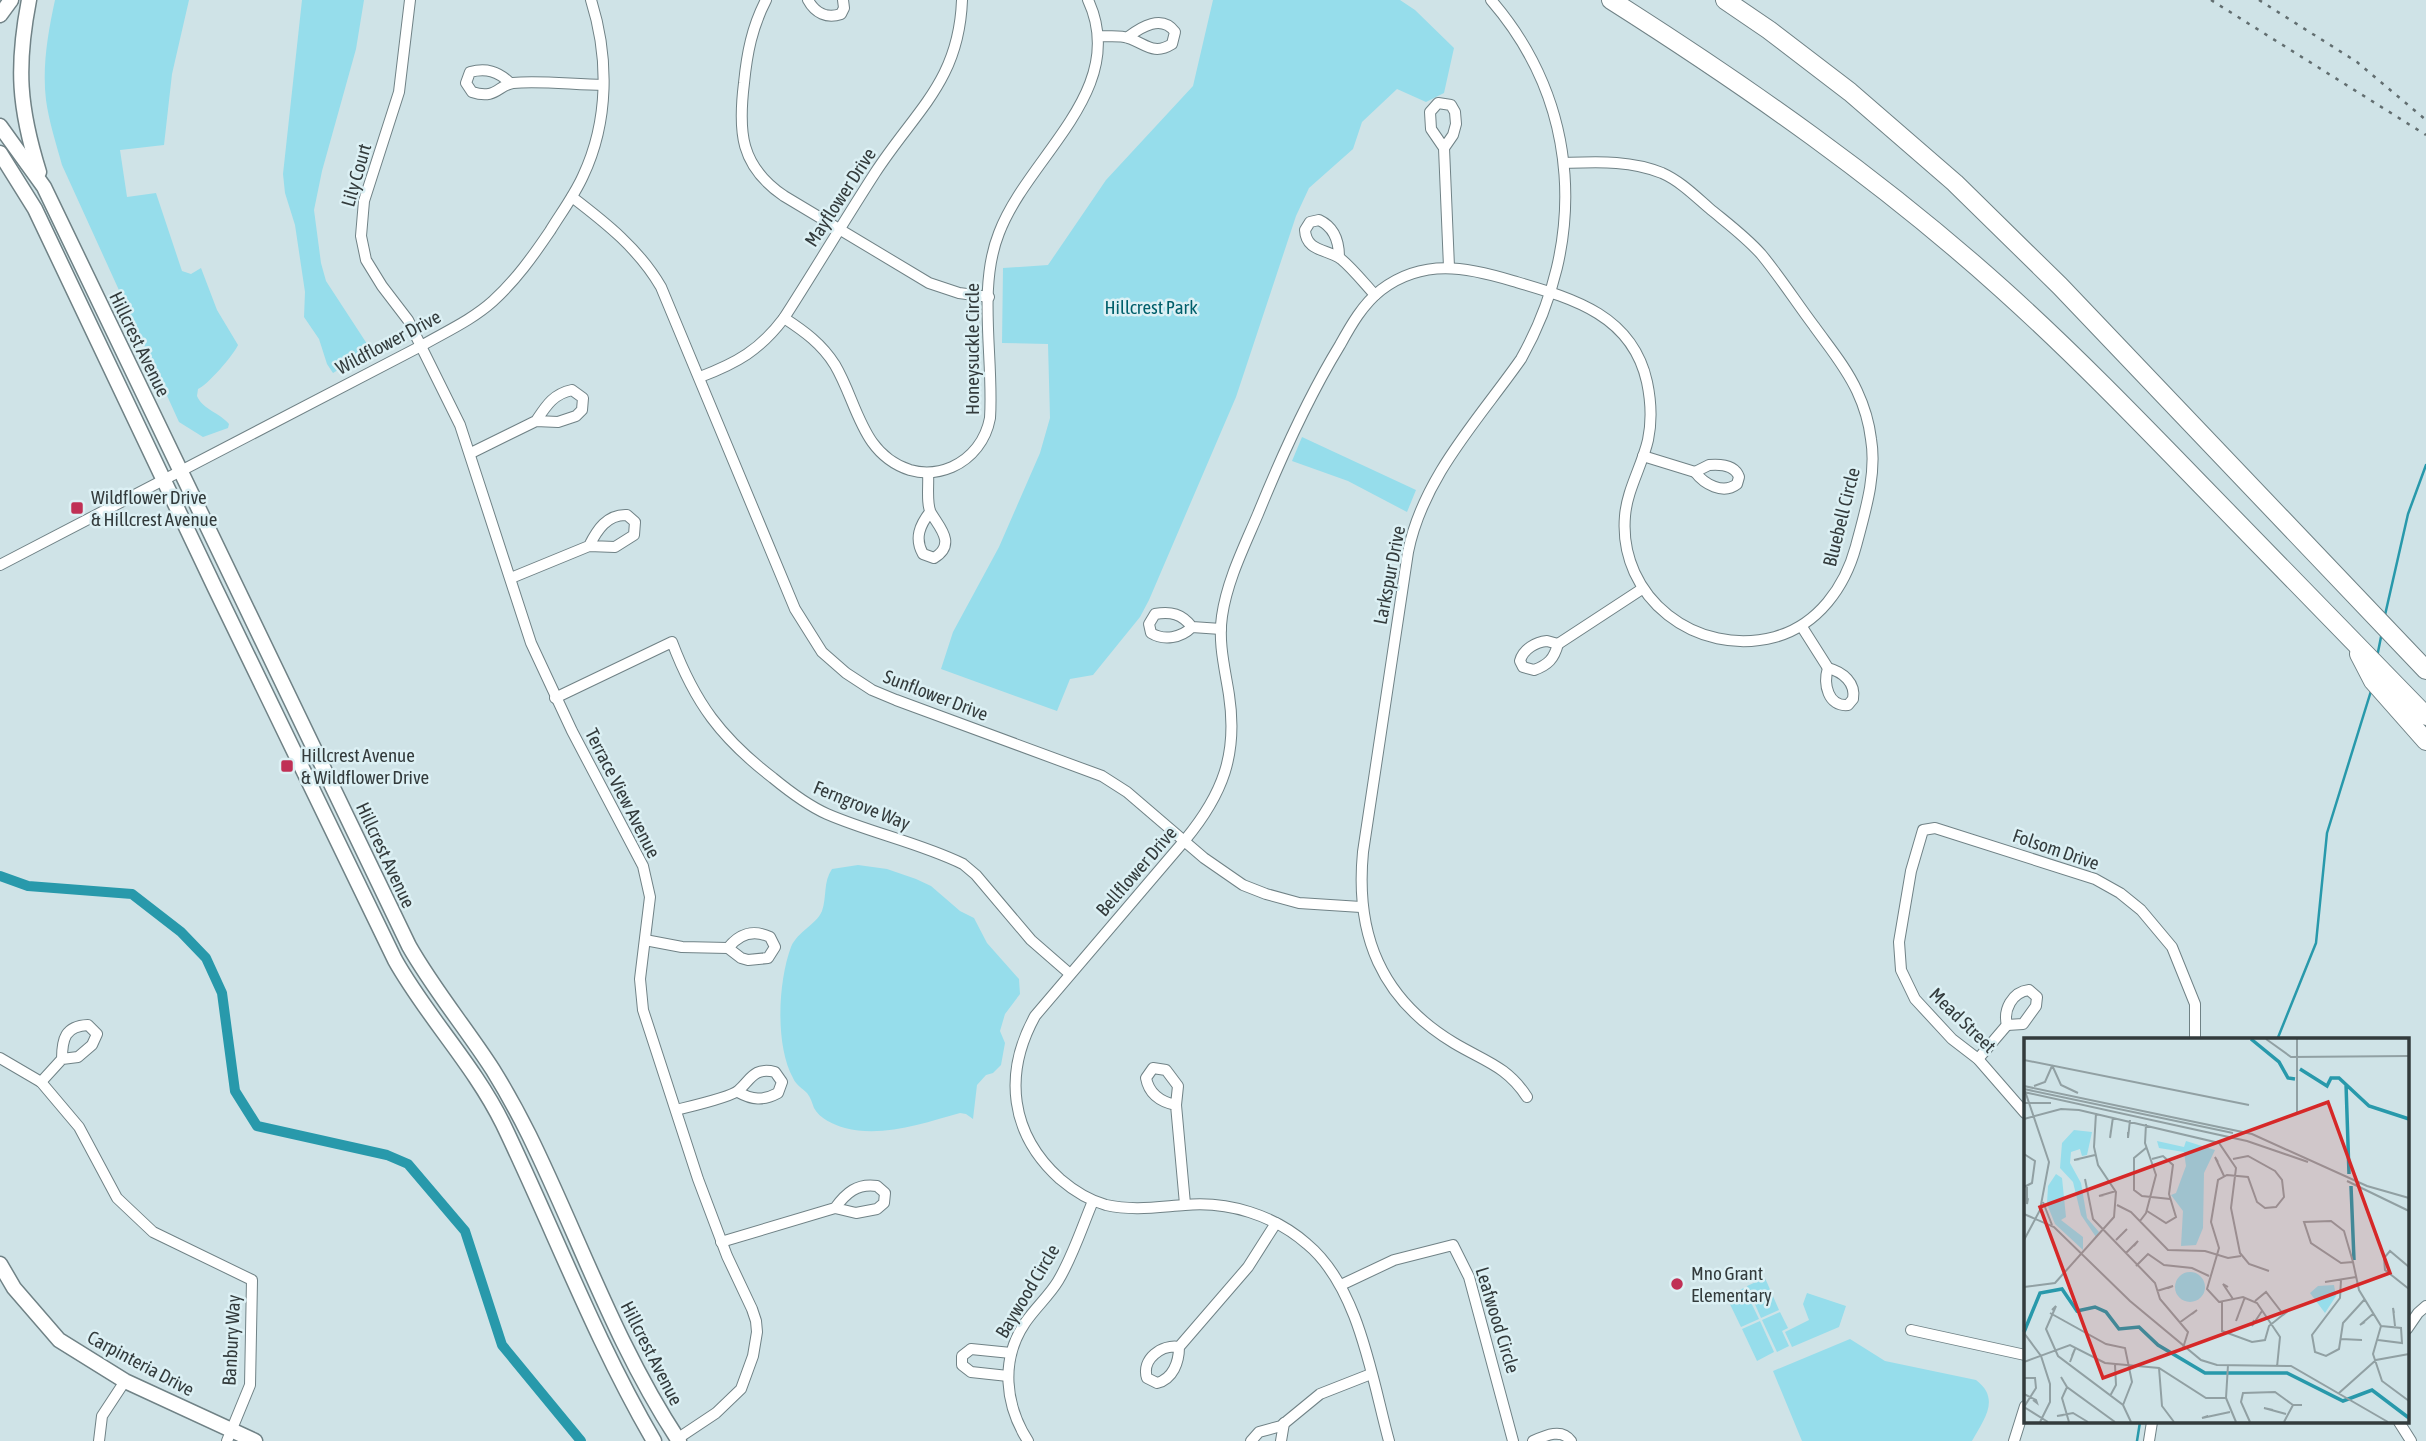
<svg xmlns="http://www.w3.org/2000/svg" width="2426" height="1441" font-family="'Asap Condensed',sans-serif">
	<style>
		.green { fill: #96ddeb }
		.lines { fill: none; stroke-linecap: round; stroke-linejoin: round }
		.stream { stroke: #2899ab; stroke-width: 2.5 }
		.canal { stroke: #2899ab; stroke-width: 10 }
		.street-casing { stroke: #708286; stroke-width: 12 }
		.secondary-casing { stroke: #708286; stroke-width: 17 }
		.highway-casing { stroke: #708286; stroke-width: 20 }
		.street { stroke: #fff; stroke-width: 10 }
		.secondary { stroke: #fff; stroke-width: 14 }
		.highway { stroke: #fff; stroke-width: 18 }
		.rail { stroke: #626e70; stroke-width: 2.5; stroke-dasharray: 3.5 7; stroke-linecap: butt }
		.poi-dot { fill: #c03055; stroke: #dcf0f4; stroke-width: 2.5 }
		.labels { text-anchor: middle; stroke-width: 5; stroke-linejoin: round; paint-order: stroke }
		.street-label { font-size: 19px; fill: #333b3c; stroke: #dcf0f4 }
		.park-label { font-size: 19px; fill: #005f6b; stroke: #dcf0f4 }
		.poi-label { font-size: 19px; fill: #333b3c; stroke: #dcf0f4; text-anchor: start }
		.inset-river { fill: none; stroke: #2899ab; stroke-width: 3.5 }
		.inset-road { fill: none; stroke: #91a0a3; stroke-width: 2 }
		.view { fill: #d62828; fill-opacity: 0.15; stroke: #d62828; stroke-width: 3.5 }
		.inset-edge { fill: none; stroke: #333b3c; stroke-width: 3.5 }
	</style>
	<rect width="100%" height="100%" fill="#cfe3e7"/>
	<g class="green">
		<path d="M55,0H189L172,74L164,145L120,150L127,197L156,193L182,271L191,274L201,268L217,310L238,345C235,353 207,386 198,389L197,396C203,410 219,412 229,424L228,428L203,437L179,422L62,165C56,143 49,122 46,100C42,67 48,32 55,0Z"/>
		<path d="M302,0H364L356,49L322,171L314,210L321,263L326,281L371,350L333,373L327,364L319,339L304,317L305,292L295,225L285,193L283,174Z"/>
		<path d="M1213,0H1400L1415,10L1454,48L1444,93L1426,102L1397,89L1362,122L1353,149L1309,188L1296,216L1236,397L1149,600L1140,617L1093,675L1070,679L1057,711L941,669L953,632L999,547L1040,453L1050,418L1048,344L1002,343L1003,268L1048,265L1106,180L1193,86Z"/>
		<path d="M1302,437L1416,490L1407,512L1348,481L1292,461Z"/>
		<path d="M858,865L887,869L916,879L931,886L960,911L974,918L987,943L1019,979L1020,994L1005,1014L1000,1031L1005,1043L1001,1065L993,1073L986,1075L977,1085L973,1119L966,1114L960,1113C924,1123 882,1138 845,1128C834,1125 819,1118 814,1108C812,1103 811,1098 807,1093C802,1088 796,1085 793,1078C775,1045 778,982 791,947C798,931 816,925 822,911C827,897 823,882 832,869Z"/>
		<path d="M1765,1278L1779,1310L1761,1318L1747,1286Z"/>
		<path d="M1744,1288L1759,1319L1741,1327L1726,1296Z"/>
		<path d="M1807,1293L1846,1306L1839,1327L1792,1347L1785,1332L1809,1320L1803,1304Z"/>
		<path d="M1780,1312L1788,1328L1782,1331L1789,1346L1777,1352L1762,1320Z"/>
		<path d="M1760,1321L1774,1352L1757,1361L1742,1329Z"/>
		<path d="M1850,1339L1885,1361L1976,1380C2001,1399 1984,1419 1972,1441H1802L1773,1371Z"/>
	</g>
	<g class="lines">
		<g class="stream">
			<path d="M2385,615L2408,514L2426,465"/>
			<path d="M2377,657L2382,632"/>
			<path d="M2277,1040L2316,943L2327,833L2371,691"/>
			<path d="M2137,1441L2140,1422"/>
		</g>
		<path class="canal" d="M0,876L28,886L132,894L181,932L206,958L222,993L235,1091L257,1126L387,1155L408,1164L465,1231L502,1345L581,1441"/>
		<defs>
			<g id="street">
				<path d="M410,0L399,92L364,201L361,236L366,260L382,286L408,320L460,425L531,643L572,731L643,866L650,897L640,979L643,1010L698,1179L727,1256L752,1309L756,1321L757,1332L753,1356L741,1389L716,1413L677,1439"/>
				<path d="M766,0C752,27 747,53 744,83C738,132 740,166 784,196L929,283L959,293L989,297"/>
				<path d="M808,0C815,13 827,19 841,14L844,8L843,0"/>
				<path d="M1491,0C1581,104 1587,242 1521,359C1479,419 1423,477 1408,552L1363,852C1355,935 1381,999 1454,1043C1484,1061 1507,1066 1527,1097"/>
				<path d="M1099,36C1108,37 1120,35 1128,38C1145,43 1153,56 1172,44L1175,32C1162,14 1141,27 1128,37"/>
				<path d="M510,83C498,71 486,68 470,72L466,83L472,92C496,100 498,85 513,83C539,80 576,85 603,85"/>
				<path d="M1444,148L1431,129L1430,112L1438,103L1451,105L1455,112L1456,124L1453,135L1444,148L1449,267"/>
				<path d="M572,197C606,223 639,249 661,287L795,609L822,652L846,673L872,690L896,700L1102,776L1127,792L1204,858L1243,885L1266,894L1299,903L1361,907"/>
				<path d="M1339,257C1339,241 1334,227 1319,220L1310,222L1305,230C1306,252 1328,249 1341,259C1353,269 1364,283 1375,295"/>
				<path d="M784,318C804,331 822,344 835,365C858,404 861,454 910,470C924,474 938,473 952,467C972,458 986,440 990,418C994,359 977,288 999,233C1028,156 1130,90 1088,0"/>
				<path d="M700,377C737,363 760,350 784,318C815,270 844,221 875,173C916,110 959,81 962,0"/>
				<path d="M471,453L536,421L558,422L576,416L582,410L583,398L572,390C553,394 546,406 536,421"/>
				<path d="M1643,456L1695,472"/>
				<path d="M1709,465C1721,464 1735,465 1739,477L1737,484C1723,495 1704,484 1695,472Z"/>
				<path d="M928,473C929,484 926,504 931,513C939,527 957,544 934,558L923,554C914,538 920,525 930,512"/>
				<path d="M0,565L421,346C445,332 472,320 493,301C516,280 533,256 550,231C561,213 574,196 583,176C609,121 609,57 591,0"/>
				<path d="M511,578L589,546L615,547L634,535L635,522L627,515C607,514 597,530 589,546"/>
				<path d="M1192,627C1182,614 1171,611 1155,614L1149,624L1151,633C1164,641 1181,638 1192,627L1221,629"/>
				<path d="M1802,627L1828,668"/>
				<path d="M1547,641L1558,644C1554,659 1548,665 1534,670L1523,667L1520,661C1523,649 1536,642 1547,641Z"/>
				<path d="M1558,644L1642,589"/>
				<path d="M1828,668C1843,672 1856,683 1853,699L1848,705C1828,707 1823,684 1828,668Z"/>
				<path d="M555,698L672,642C695,703 721,738 773,778C790,792 807,805 827,814C871,833 920,843 963,864L976,875L1031,940L1070,974"/>
				<path d="M645,940L682,947L728,948L741,958L748,960L768,958L775,947L770,937C753,929 739,934 728,948"/>
				<path d="M2029,990L2037,997L2036,1006L2023,1024L2007,1025C2003,1010 2012,992 2029,990Z"/>
				<path d="M0,1058L41,1082L79,1127L117,1198L153,1232L252,1280L250,1385L227,1441"/>
				<path d="M1978,1059L2007,1025"/>
				<path d="M41,1082L62,1059L78,1057L92,1045L97,1034L88,1025C65,1026 62,1039 62,1059"/>
				<path d="M1176,1105C1161,1102 1149,1094 1146,1078L1153,1068L1166,1070L1178,1086L1176,1105L1185,1204"/>
				<path d="M676,1110C688,1107 732,1097 739,1090C751,1079 754,1067 775,1072L782,1082L778,1093C763,1101 752,1100 738,1092"/>
				<path d="M2025,1113L1978,1059L1952,1039L1915,999L1901,970L1899,942L1911,871L1923,830L1935,828L2095,879L2120,893L2141,910L2172,947L2195,1004V1040"/>
				<path d="M721,1242L835,1208L856,1213L877,1209L884,1203L885,1193L877,1186C857,1183 846,1193 835,1208"/>
				<path d="M1341,1285L1394,1260L1453,1245L1469,1277L1513,1441"/>
				<path d="M2407,1329L2418,1313L2426,1306"/>
				<path d="M1911,1330L2025,1355"/>
				<path d="M1179,1347C1162,1344 1141,1359 1147,1378L1157,1383C1173,1379 1179,1362 1179,1347L1248,1267L1276,1223"/>
				<path d="M1008,1376L971,1372L962,1365V1356L971,1349L1011,1353"/>
				<path d="M2399,1422L2411,1441"/>
				<path d="M99,1441L102,1416L125,1381"/>
				<path d="M1028,1441C1005,1405 1000,1360 1025,1323C1035,1308 1049,1296 1058,1281C1073,1256 1082,1227 1093,1201"/>
				<path d="M1251,1441L1259,1432L1281,1426L1320,1394L1371,1374"/>
				<path d="M1281,1441L1284,1423"/>
				<path d="M1389,1441C1372,1379 1359,1287 1307,1244C1274,1215 1228,1201 1185,1205C1157,1207 1133,1211 1106,1205C1088,1200 1074,1191 1060,1179C1010,1134 1003,1074 1035,1016L1185,840C1223,794 1238,754 1229,695C1225,669 1218,643 1222,616C1227,581 1244,547 1258,514C1282,455 1307,399 1340,345C1351,325 1363,304 1381,290C1423,258 1467,267 1513,281C1571,298 1632,314 1647,382C1651,401 1652,421 1648,440C1642,466 1627,490 1625,516C1618,598 1697,658 1775,637C1818,625 1845,587 1856,546C1865,512 1877,474 1871,439C1869,422 1864,406 1857,391C1846,367 1829,347 1814,326C1796,302 1780,277 1761,254C1746,237 1727,223 1709,208C1694,195 1680,181 1662,173C1630,160 1597,162 1564,163"/>
				<path d="M1533,1441C1546,1435 1562,1428 1571,1441"/>
				<path d="M2014,1441L2025,1406"/>
				<path d="M2149,1441L2152,1422"/>
			</g>
			<g id="secondary">
				<path d="M29,0C16,67 19,108 39,172"/>
				<path d="M0,15L11,0"/>
				<path d="M0,126L44,187L409,946C434,990 466,1028 493,1070C506,1091 518,1113 529,1135C579,1237 616,1346 679,1441"/>
				<path d="M0,153L35,209L215,588L395,960C427,1017 474,1065 503,1124C554,1230 595,1340 654,1441"/>
				<path d="M0,1264L14,1288L59,1340L125,1381L255,1441"/>
			</g>
			<g id="highway">
				<path d="M1611,0C1748,87 1881,180 2002,289C2071,351 2136,418 2201,485C2276,562 2351,639 2426,716"/>
				<path d="M1725,0L1769,30L1850,92L1955,183L2060,286L2426,670"/>
				<path d="M2359,654L2373,681L2426,741"/>
			</g>
		</defs>
		<use href="#street" class="street-casing"/>
		<use href="#secondary" class="secondary-casing"/>
		<use href="#highway" class="highway-casing"/>
		<use href="#street" class="street"/>
		<use href="#secondary" class="secondary"/>
		<use href="#highway" class="highway"/>
		<g class="rail">
			<path d="M2211,0L2426,135"/>
			<path d="M2259,0L2357,62L2426,120"/>
		</g>
	</g>
	<g class="poi-dot">
		<rect x="70" y="501" width="14" height="14" rx="3.5"/>
		<rect x="280" y="759" width="14" height="14" rx="3.5"/>
		<circle cx="1677" cy="1284" r="7"/>
	</g>
	<g class="labels">
		<g class="street-label">
			<text transform="translate(356 175) rotate(-74)" y="7">Lily Court</text>
			<text transform="translate(840 197) rotate(-57)" y="7">Mayflower Drive</text>
			<text transform="translate(388 342) rotate(-28)" y="7">Wildflower Drive</text>
			<text transform="translate(140 344) rotate(64)" y="7">Hillcrest Avenue</text>
			<text transform="translate(972 349) rotate(-90)" y="7">Honeysuckle Circle</text>
			<text transform="translate(1841 517) rotate(-76)" y="7">Bluebell Circle</text>
			<text transform="translate(1389 575) rotate(-79)" y="7">Larkspur Drive</text>
			<text transform="translate(936 695) rotate(21)" y="7">Sunflower Drive</text>
			<text transform="translate(623 793) rotate(63)" y="7">Terrace View Avenue</text>
			<text transform="translate(862 805) rotate(22)" y="7">Ferngrove Way</text>
			<text transform="translate(2056 849) rotate(19)" y="7">Folsom Drive</text>
			<text transform="translate(386 855) rotate(65)" y="7">Hillcrest Avenue</text>
			<text transform="translate(1136 871) rotate(-49)" y="7">Bellflower Drive</text>
			<text transform="translate(1963 1020) rotate(44)" y="7">Mead Street</text>
			<text transform="translate(1027 1291) rotate(-59)" y="7">Baywood Circle</text>
			<text transform="translate(1498 1320) rotate(73)" y="7">Leafwood Circle</text>
			<text transform="translate(231 1340) rotate(-87)" y="7">Banbury Way</text>
			<text transform="translate(652 1353) rotate(63)" y="7">Hillcrest Avenue</text>
			<text transform="translate(141 1363) rotate(28)" y="7">Carpinteria Drive</text>
		</g>
		<g class="park-label">
			<text x="1151" y="314">Hillcrest Park</text>
		</g>
		<g class="poi-label">
			<text x="91" y="504">Wildflower Drive<tspan x="91" dy="22">&amp; Hillcrest Avenue</tspan></text>
			<text x="301" y="762">Hillcrest Avenue<tspan x="301" dy="22">&amp; Wildflower Drive</tspan></text>
			<text x="1691" y="1280">Mno Grant<tspan x="1691" dy="22">Elementary</tspan></text>
		</g>
	</g>
	<g transform="translate(2024 1038)">
		<rect width="385" height="385" fill="#cfe3e7"/>
		<path d="M50,92L68,94L63,117L58,118L56,111L47,114L46,125L57,145L63,180L75,194L72,199L57,177L49,144L36,130L38,105ZM133,103L160,109L162,103L191,112L180,135L179,190L172,207L157,208L159,173L147,157L152,155L162,128L160,114L135,110ZM32,136L38,140L42,179L37,182L59,199V212L31,186L23,166L24,148ZM151 249a15 15 0 1 1 30 0a15 15 0 1 1-30 0ZM310,247L312,258L301,275L286,255L294,248Z" fill="#96ddeb"/>
		<path class="inset-river" d="M227,1L255,24L264,40L271,41M276,31L303,48L307,40H315L345,68L385,81M322,46L325,136M327,148L330,222M0,294L16,255L38,251L53,273L71,269L82,274L95,291L115,289L134,307L181,335H263L319,363L348,352L385,380"/>
		<path class="inset-road" d="M242,1L267,19L385,18M0,22L225,67M28,27L37,47L54,55M0,48L228,96L343,148L385,160M10,48L21,44L28,28M0,51L209,95M0,54L223,103L284,124M0,65H27M273,75V1M0,81L37,71L55,72L195,105L212,130L207,170L216,215L225,226L245,233M87,92L86,100L89,79M104,94V100L106,82M122,110L110,120V152L118,158L146,161M0,116L11,123L8,145L0,149M56,121L50,122L71,117M209,121L224,118L251,133L258,142L260,159L252,169L241,170L233,164L224,139L203,137L194,142L187,184L195,210L183,251L195,264L219,259L233,265L256,299L253,329M194,124L191,119L200,138M61,141L69,181L131,245L136,261L164,294L159,310M323,143L385,173M3,149V166L4,160M80,157L75,158L92,153M19,164L28,187M93,167L107,174L144,212L181,213L204,220L217,218M123,173L142,185L152,179L145,156L149,127L139,118L128,121M0,176L30,189L106,263L177,322L193,327L267,328L364,384M116,183L122,175L132,137L121,105L122,86M0,202L16,172L25,124L1,53M92,202L103,191L98,196M102,215L114,203L110,208M329,224L317,225L287,205L280,184L307,183L320,193L329,224L335,252L357,288L349,316L358,343L385,363M112,228L124,216L140,227L168,230L185,238M385,229L366,213L360,220L361,232L385,251M317,242L316,260L288,297L291,314L302,318L315,311L319,285L340,262M301,244L332,239M0,249L31,245L90,179L92,154L74,127L70,109L72,75M204,249L199,246L209,261M133,253L149,248L144,250M231,263L242,254L259,276M198,264V293L228,304L241,302L245,288L265,272L259,277M28,272L32,268L22,291L34,318L99,367L107,384M26,275L82,306L101,310L108,344L99,367M370,275L369,270L371,288M214,278L212,283L221,259M230,282L228,288L238,273M341,284L336,287L350,275M155,285L173,272L168,276M0,295L17,318L26,346V364L16,384M317,301L338,302H331M354,302L378,305L377,290L357,288M0,324L46,307L81,325L135,330L182,360H202M46,324L51,311L48,318M204,327L202,360L212,384M135,330L138,368L150,384M0,340H11L12,350L0,369M40,344L37,339L43,349L91,384M43,349L38,360L45,384M315,355L352,322L385,316M0,356L12,362L13,365L9,362M86,358L92,347L91,327M0,369L24,384M249,372L240,370L262,376M40,377L33,378L49,375L64,384M184,378L178,380L206,374M226,384L217,364L219,355L251,354L269,367M260,384L269,367H278"/>
		<path class="view" d="M304,64L366,235L79,340L16,169Z"/>
		<rect width="385" height="385" class="inset-edge"/>
	</g>
</svg>
